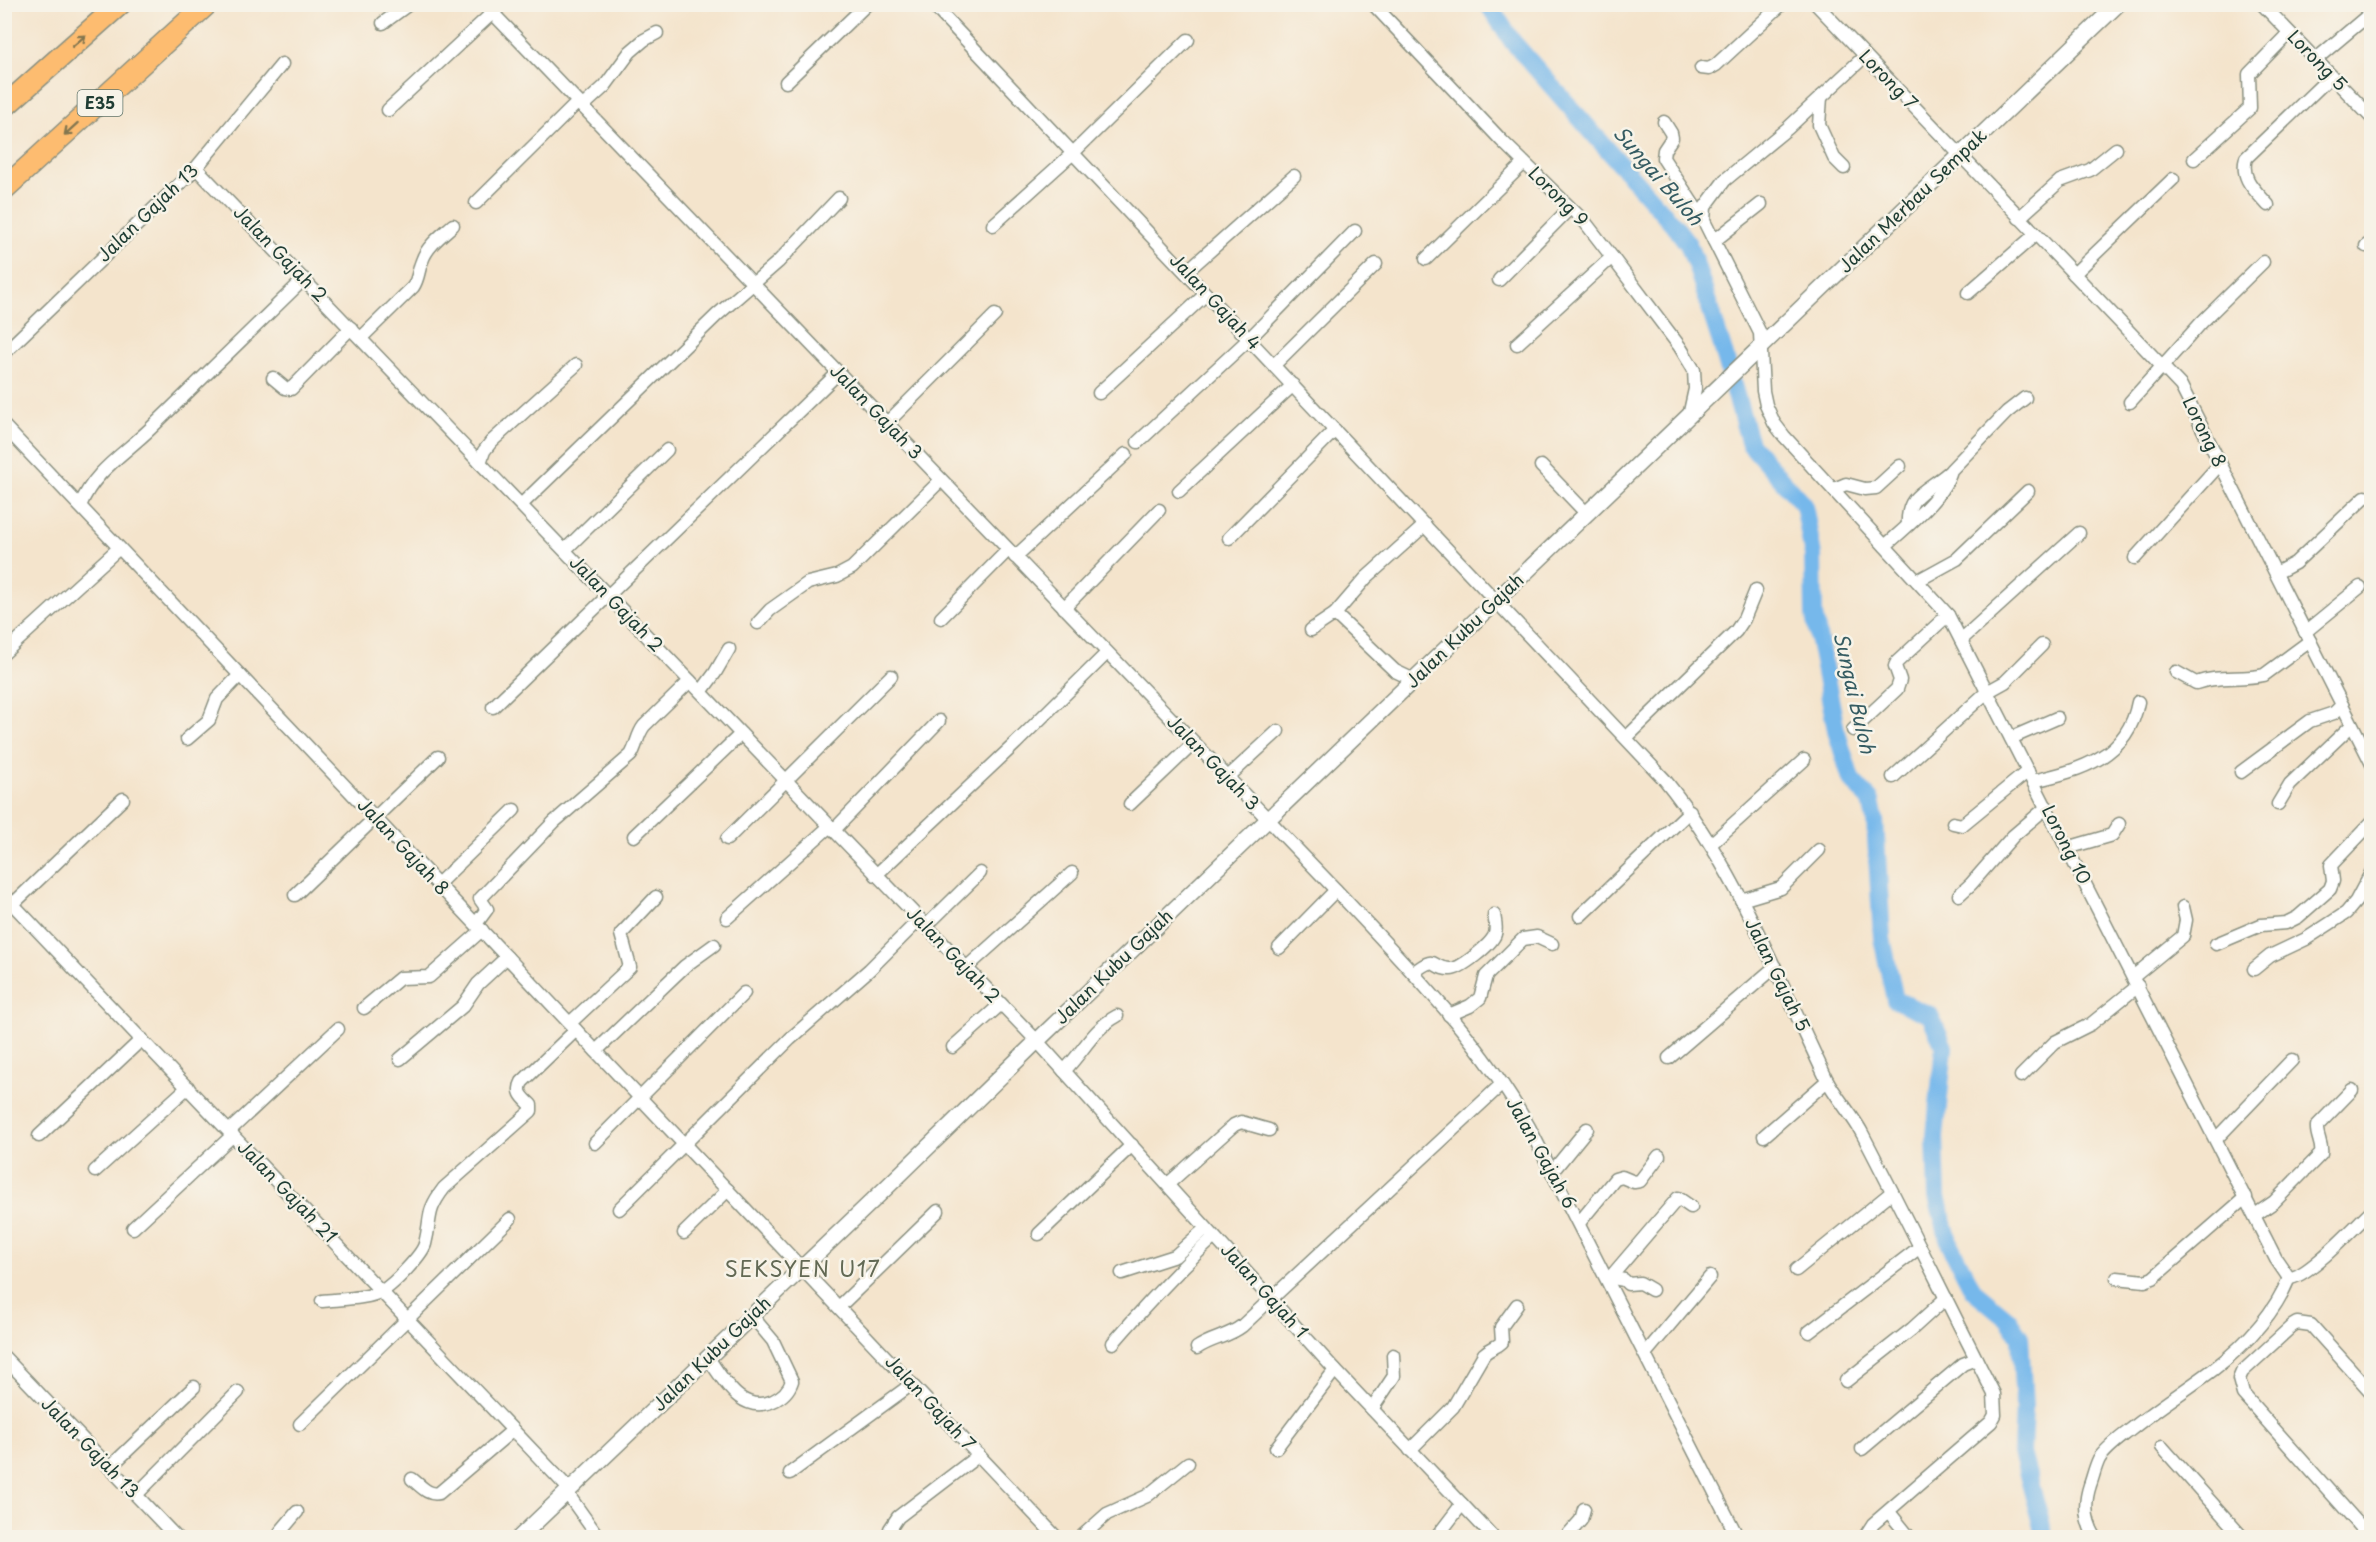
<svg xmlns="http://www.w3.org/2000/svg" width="2376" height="1542" font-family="'Playpen Sans',sans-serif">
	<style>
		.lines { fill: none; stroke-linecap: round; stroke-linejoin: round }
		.river { stroke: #76b8eb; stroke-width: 18 }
		.minor-casing { stroke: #8a9080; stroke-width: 15 }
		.tertiary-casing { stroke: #8a9080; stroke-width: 18 }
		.motorway-casing { stroke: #8a9080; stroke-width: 24 }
		.minor { stroke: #fff; stroke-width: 12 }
		.tertiary { stroke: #fff; stroke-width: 15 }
		.motorway { stroke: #fdbc70; stroke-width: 21 }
		.oneway { stroke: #83764f }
		.labels { text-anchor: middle; stroke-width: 5; stroke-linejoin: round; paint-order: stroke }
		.shield { fill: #f7f3e8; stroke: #60746a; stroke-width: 1.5 }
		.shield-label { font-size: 16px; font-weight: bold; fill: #1f3d34 }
		.street-label { font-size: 18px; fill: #1f3d34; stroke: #f7f3e8 }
		.water-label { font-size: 20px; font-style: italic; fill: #355c62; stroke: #f7f3e8 }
		.quarter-label { font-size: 21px; letter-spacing: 1.5px; fill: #626954; stroke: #f7f3e8 }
	</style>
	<rect width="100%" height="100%" fill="#f7f3e8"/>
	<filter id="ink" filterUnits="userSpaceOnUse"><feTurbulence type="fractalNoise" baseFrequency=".0167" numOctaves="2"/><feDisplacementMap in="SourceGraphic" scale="12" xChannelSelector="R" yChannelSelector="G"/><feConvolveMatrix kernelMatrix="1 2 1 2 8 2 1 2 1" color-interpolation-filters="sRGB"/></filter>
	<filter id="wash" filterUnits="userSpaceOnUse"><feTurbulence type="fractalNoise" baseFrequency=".008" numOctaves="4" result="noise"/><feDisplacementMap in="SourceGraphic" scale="24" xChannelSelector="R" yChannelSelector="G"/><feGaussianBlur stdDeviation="1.35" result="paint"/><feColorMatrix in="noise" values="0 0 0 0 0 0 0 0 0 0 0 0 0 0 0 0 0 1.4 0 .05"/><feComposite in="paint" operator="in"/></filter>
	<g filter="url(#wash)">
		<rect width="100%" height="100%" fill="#f4e4cc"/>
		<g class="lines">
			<path class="river" d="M1488,4L1512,41L1673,224L1688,244L1696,265L1722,346L1750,444L1804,505L1813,555L1814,615L1836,730L1851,779L1871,801L1875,820L1882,938L1895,1000L1930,1015L1944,1047L1935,1136L1937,1197L1950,1245L1973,1290L2008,1319L2020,1337L2024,1406L2022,1453L2045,1538"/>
		</g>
	</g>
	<g filter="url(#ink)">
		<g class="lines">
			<defs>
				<g id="minor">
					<path d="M484,4L1336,890C1405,964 1479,1038 1529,1127L1738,1538"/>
					<path d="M932,4L1665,780C1736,868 1777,976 1826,1078C1836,1098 1853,1115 1863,1135C1908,1221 1950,1308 1994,1394L1995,1415L1991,1422L1873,1524L1864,1538"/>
					<path d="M1373,4L1502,141L1585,222L1612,257L1680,347L1694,370L1695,389L1689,416"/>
					<path d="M1816,4L2181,386L2372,764"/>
					<path d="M2262,4L2372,118"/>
					<path d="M383,23L409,4"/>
					<path d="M1865,56L1788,128L1725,180L1705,207L1704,221L1760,333L1763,391L1766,405L1774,423L1784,436L1948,615L2276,1259L2289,1278"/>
					<path d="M2315,60L2372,12"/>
					<path d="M1701,68L1709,69L1716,65L1782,4"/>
					<path d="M786,82L867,4"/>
					<path d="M1821,97L1819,125L1834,158L1844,168"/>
					<path d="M582,107L605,86L630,52L644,40L657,33"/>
					<path d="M388,110L502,4"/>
					<path d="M1664,122L1671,133L1672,138L1664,150L1663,158L1704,221"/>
					<path d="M2194,159L2250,108L2249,74L2289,33"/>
					<path d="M196,168L1037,1041L1335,1370L1494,1538"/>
					<path d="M476,203L578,102"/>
					<path d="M2268,205C2255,190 2240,179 2246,158L2331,76"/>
					<path d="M2019,218L2060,181L2090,170L2116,149"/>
					<path d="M993,225L1073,153L1188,40"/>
					<path d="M1714,241L1761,204"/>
					<path d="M2366,246L2372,242"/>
					<path d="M1426,259L1524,163"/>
					<path d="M1186,272L1294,176"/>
					<path d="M2074,274L2173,179"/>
					<path d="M1499,280L1570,208"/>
					<path d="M1968,293L2036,234"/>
					<path d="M361,338L413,287C419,278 418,270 422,261C427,246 442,235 453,225"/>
					<path d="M1517,344L1612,257"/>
					<path d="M4,353L196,168L282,64"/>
					<path d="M1274,365L1376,264"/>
					<path d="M273,378L285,388L291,389L351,328"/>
					<path d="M1099,393L1206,294"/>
					<path d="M2130,402L2202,322L2263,262"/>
					<path d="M887,423L995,315"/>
					<path d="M4,426L1057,1538"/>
					<path d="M1138,442L1249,339L1355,231"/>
					<path d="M480,463L484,451L491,442L576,365"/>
					<path d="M1541,466L1587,514"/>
					<path d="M1834,489L1846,484L1865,489L1876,488L1900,466"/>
					<path d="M1179,491L1293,385"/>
					<path d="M521,505L717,315L778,262L839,198"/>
					<path d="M80,506C94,471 123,455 150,429C201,379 252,329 304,279"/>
					<path d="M1908,525C1906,494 1927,491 1948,473"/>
					<path d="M1229,538L1335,430"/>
					<path d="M1885,546C1906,527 1944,497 1951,470L2007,412L2025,398"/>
					<path d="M565,550L667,450"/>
					<path d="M1015,557L1126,454"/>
					<path d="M2135,558L2220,464"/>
					<path d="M2276,573L2295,563L2365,497"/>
					<path d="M1917,581L1957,559L2028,491"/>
					<path d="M1064,608L1159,510"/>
					<path d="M1335,614L1395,671L1414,680"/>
					<path d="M941,618L1008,550"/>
					<path d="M758,623L770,610L808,583L837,576L852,568L941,480"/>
					<path d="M1311,630L1335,614L1366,578L1425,525"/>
					<path d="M2305,632L2360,587"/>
					<path d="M1961,640L2079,533"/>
					<path d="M4,653L119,548"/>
					<path d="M2176,672L2196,683C2218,675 2241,680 2264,675L2310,641"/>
					<path d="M701,692L715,673L729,649"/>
					<path d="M493,707L838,373"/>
					<path d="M1853,730L1897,689L1900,680L1895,666L1897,662L1948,615"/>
					<path d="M1626,738L1736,631L1744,619L1756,590"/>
					<path d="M2011,738L2057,718"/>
					<path d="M187,739L209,720L217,699L240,675"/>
					<path d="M2241,772L2310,721L2334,713L2342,705"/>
					<path d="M1893,777L1987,692L2005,682L2042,645"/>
					<path d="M1227,778L1278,731"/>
					<path d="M2033,781C2081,770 2128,757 2138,702"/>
					<path d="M1130,804L1194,743"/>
					<path d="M2278,804L2290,784L2352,725"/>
					<path d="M1953,823L1962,825L2028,771"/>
					<path d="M834,830L939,721"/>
					<path d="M634,836L741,734"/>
					<path d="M727,839L891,676"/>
					<path d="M1711,844L1804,760"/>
					<path d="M2067,848L2112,835L2119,824"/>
					<path d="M876,875L1016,743L1107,653"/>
					<path d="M438,884L514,810"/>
					<path d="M4,895L570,1490"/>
					<path d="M295,895L438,757"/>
					<path d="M1959,895L1971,884L2013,836L2047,807"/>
					<path d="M1741,900L1781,888L1819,850"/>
					<path d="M13,904L123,799"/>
					<path d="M1580,916L1690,811"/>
					<path d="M727,918L830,826"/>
					<path d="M476,924L487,909L480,899L554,822L631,755C637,745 637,735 644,726L690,681"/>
					<path d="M926,926L980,873"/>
					<path d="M2216,944L2261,925L2286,923L2298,917L2330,889L2333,881L2331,865L2372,822"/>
					<path d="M1279,948L1336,890"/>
					<path d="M966,968L1072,873"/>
					<path d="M2254,969L2270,956L2306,939L2346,913L2356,901L2372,871"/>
					<path d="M1413,973C1439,952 1430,970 1451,969C1461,969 1492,944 1495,934C1497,928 1495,921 1494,915"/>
					<path d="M2133,977L2183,936L2186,920L2183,907"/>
					<path d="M364,1008L400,978L429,977L482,930"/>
					<path d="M1449,1015L1470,1006L1480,998L1486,976L1523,939L1537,937L1552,944"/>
					<path d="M570,1023L630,967L621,934L656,897"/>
					<path d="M953,1047L1001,1004"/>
					<path d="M596,1051L685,966L714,945"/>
					<path d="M1669,1058L1775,967"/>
					<path d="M400,1059L463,1006L478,984L507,957"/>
					<path d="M1064,1071C1083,1052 1093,1029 1117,1016"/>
					<path d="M2021,1076L2055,1042L2091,1024L2138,986"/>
					<path d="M229,1131L338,1029"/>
					<path d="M39,1136L142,1039"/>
					<path d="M1764,1136L1827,1081"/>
					<path d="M2216,1139L2292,1060"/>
					<path d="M595,1143L744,993"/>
					<path d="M95,1171L188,1087"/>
					<path d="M1552,1172L1587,1129"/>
					<path d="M1168,1184L1234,1125L1241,1122L1269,1130"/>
					<path d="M619,1209L790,1039L869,970L920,919"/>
					<path d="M2255,1215L2274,1202L2321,1154C2323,1144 2316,1136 2317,1126L2352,1090"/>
					<path d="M1579,1223L1615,1179L1622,1177L1634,1182L1640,1181L1659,1156"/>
					<path d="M133,1228L233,1135"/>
					<path d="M684,1233L728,1190"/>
					<path d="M1039,1234L1132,1145"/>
					<path d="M1796,1270L1892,1192"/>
					<path d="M1122,1273L1175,1256L1206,1228"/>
					<path d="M1613,1278L1624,1280L1628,1284L1640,1283L1652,1290"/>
					<path d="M2117,1278L2145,1281L2153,1278L2246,1197"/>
					<path d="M2289,1278C2308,1278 2356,1225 2372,1210"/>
					<path d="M1608,1280L1678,1198L1691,1207"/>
					<path d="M322,1301C338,1299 369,1299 382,1291C393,1285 422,1255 425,1244C432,1217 425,1213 444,1188L531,1111V1105C524,1098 516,1093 522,1082L576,1030"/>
					<path d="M839,1307L938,1211"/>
					<path d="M1809,1332L1920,1247"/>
					<path d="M1113,1343C1146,1305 1177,1271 1214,1237"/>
					<path d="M1197,1348C1211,1338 1228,1337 1242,1326L1502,1084"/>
					<path d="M1645,1354L1710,1277"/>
					<path d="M4,1357L177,1538"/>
					<path d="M708,1358C724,1380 741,1415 773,1401C782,1397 789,1390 792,1381L773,1341L752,1316"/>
					<path d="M1846,1381L1912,1329L1946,1298"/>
					<path d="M1372,1409L1394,1376L1393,1355"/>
					<path d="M300,1424L510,1219"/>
					<path d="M2162,1447L2243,1538"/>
					<path d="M1276,1448L1335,1370"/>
					<path d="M1862,1449L1963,1364L1976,1359"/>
					<path d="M1410,1450L1453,1407L1484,1354C1490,1348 1496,1348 1502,1342L1501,1327L1517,1305"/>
					<path d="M110,1467L194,1387"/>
					<path d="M790,1473L912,1384"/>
					<path d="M412,1479C420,1485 428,1496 439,1493L513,1430"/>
					<path d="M567,1493L599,1538"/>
					<path d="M136,1495L238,1392"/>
					<path d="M1889,1512L1910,1538"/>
					<path d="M280,1538L281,1531L297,1512"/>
					<path d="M892,1538L890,1529L898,1517L979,1455"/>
					<path d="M1080,1538L1107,1514L1147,1496L1188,1463"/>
					<path d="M1436,1538L1462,1504"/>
					<path d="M1565,1538L1581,1520L1584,1509"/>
					<path d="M2096,1538C2085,1522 2084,1503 2090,1485C2093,1477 2095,1467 2099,1459C2106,1448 2119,1439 2129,1431C2156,1409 2186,1390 2214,1369C2245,1345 2274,1315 2289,1278"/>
					<path d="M2371,1538L2243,1394L2239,1379L2242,1372L2292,1326L2297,1323L2311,1325L2372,1393"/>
				</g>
				<path id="tertiary" d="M519,1538L887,1187L1037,1041L2118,4"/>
				<g id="motorway">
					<path d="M4,107L120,4"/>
					<path d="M4,189L207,4"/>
				</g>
			</defs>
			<use href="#minor" class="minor-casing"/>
			<use href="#tertiary" class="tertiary-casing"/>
			<use href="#motorway" class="motorway-casing"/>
			<use href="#minor" class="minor"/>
			<use href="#tertiary" class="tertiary"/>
			<use href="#motorway" class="motorway"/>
		</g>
		<defs><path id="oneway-shaft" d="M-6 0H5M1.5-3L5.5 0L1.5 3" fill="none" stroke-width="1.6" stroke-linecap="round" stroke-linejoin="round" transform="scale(1.5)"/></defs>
		<g class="oneway">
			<use href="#oneway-shaft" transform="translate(79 41) rotate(-41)"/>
			<use href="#oneway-shaft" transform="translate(71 129) rotate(138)"/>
		</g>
	</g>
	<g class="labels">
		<rect class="shield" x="77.5" y="90" width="45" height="26" rx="4.5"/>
		<g class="shield-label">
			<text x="100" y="109">E35</text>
		</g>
		<g class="street-label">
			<text transform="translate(2317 61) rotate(46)" y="6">Lorong 5</text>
			<text transform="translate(1888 80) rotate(46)" y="6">Lorong 7</text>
			<text transform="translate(1558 197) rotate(45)" y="6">Lorong 9</text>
			<text transform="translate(1913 201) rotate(-44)" y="6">Jalan Merbau Sempak</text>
			<text transform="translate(148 213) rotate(-44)" y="6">Jalan Gajah 13</text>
			<text transform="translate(280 254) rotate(46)" y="6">Jalan Gajah 2</text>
			<text transform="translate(1215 302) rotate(47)" y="6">Jalan Gajah 4</text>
			<text transform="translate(876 412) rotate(46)" y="6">Jalan Gajah 3</text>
			<text transform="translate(2204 432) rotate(64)" y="6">Lorong 8</text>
			<text transform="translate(616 604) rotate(46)" y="6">Jalan Gajah 2</text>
			<text transform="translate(1465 631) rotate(-44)" y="6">Jalan Kubu Gajah</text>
			<text transform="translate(1213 763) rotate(46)" y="6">Jalan Gajah 3</text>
			<text transform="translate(2066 845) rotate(63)" y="6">Lorong 10</text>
			<text transform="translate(403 847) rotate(47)" y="6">Jalan Gajah 8</text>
			<text transform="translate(953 955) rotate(46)" y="6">Jalan Gajah 2</text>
			<text transform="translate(1114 967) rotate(-44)" y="6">Jalan Kubu Gajah</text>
			<text transform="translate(1777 975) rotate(64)" y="6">Jalan Gajah 5</text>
			<text transform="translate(1541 1153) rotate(61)" y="6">Jalan Gajah 6</text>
			<text transform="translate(287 1192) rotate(46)" y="6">Jalan Gajah 21</text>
			<text transform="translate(1264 1291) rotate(48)" y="6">Jalan Gajah 1</text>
			<text transform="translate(712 1354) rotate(-44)" y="6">Jalan Kubu Gajah</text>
			<text transform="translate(930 1403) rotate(47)" y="6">Jalan Gajah 7</text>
			<text transform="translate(90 1448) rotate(46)" y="6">Jalan Gajah 13</text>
		</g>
		<g class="water-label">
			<text transform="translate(1658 176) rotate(49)" y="7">Sungai Buloh</text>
			<text transform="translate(1854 693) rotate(77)" y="7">Sungai Buloh</text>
		</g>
		<g class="quarter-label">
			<text x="803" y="1277">SEKSYEN U17</text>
		</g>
	</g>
	<rect width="2376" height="1542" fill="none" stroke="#f7f3e8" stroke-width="24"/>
</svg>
